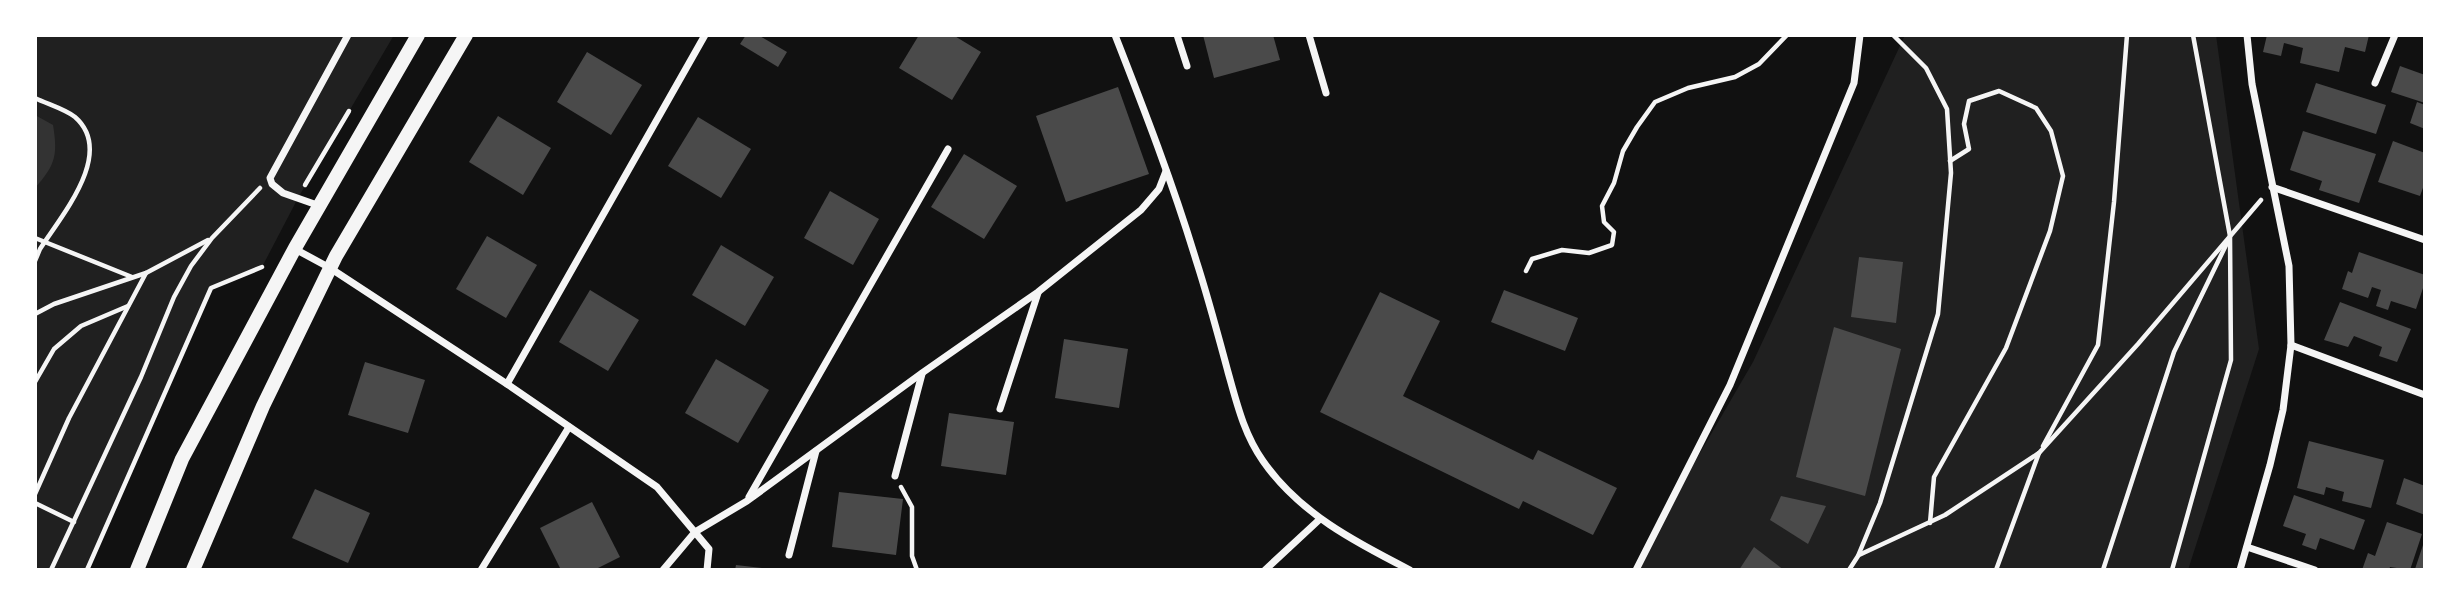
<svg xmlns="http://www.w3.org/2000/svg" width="2460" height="605" font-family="Lora,serif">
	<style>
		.green { fill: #202020 }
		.water { fill: #333 }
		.building { fill: #4a4a4a }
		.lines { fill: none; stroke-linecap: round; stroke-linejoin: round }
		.path { stroke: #f5f5f5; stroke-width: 4.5 }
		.minor { stroke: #f5f5f5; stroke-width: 7 }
		.secondary { stroke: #f5f5f5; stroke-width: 14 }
	</style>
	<rect width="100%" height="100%" fill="#111"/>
	<g class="green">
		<path d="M35,35H394L298,198L262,267L211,289L87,570H35Z"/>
		<path d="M1905,35H2216L2259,349L2188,570H1632L1753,362Z"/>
	</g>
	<path class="water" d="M35,115L53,125C58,156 55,165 35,188Z"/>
	<g class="building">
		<path d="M746,35H758L787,52L778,67L740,44Z"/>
		<path d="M919,35H953L981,52L952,100L899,68Z"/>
		<path d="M1203,35H1273L1280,60L1214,78Z"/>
		<path d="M2267,35H2369L2365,52L2345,47L2339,72L2300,63L2303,48L2284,43L2281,56L2263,52Z"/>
		<path d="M587,52L642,85L611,135L557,102Z"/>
		<path d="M2400,66L2425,75V103L2391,92Z"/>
		<path d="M2316,83L2386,105L2376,134L2306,112Z"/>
		<path d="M1118,87L1149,174L1066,202L1036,116Z"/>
		<path d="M2417,102L2425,105V129L2410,123Z"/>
		<path d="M498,116L551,148L523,195L469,162Z"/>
		<path d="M698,117L751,149L721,198L668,166Z"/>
		<path d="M2303,131L2376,154L2359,203L2319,190L2322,181L2290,170Z"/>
		<path d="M2393,141L2425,153V182L2420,196L2378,182Z"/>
		<path d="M964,154L1017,186L984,239L931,207Z"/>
		<path d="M830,191L879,219L853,265L804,238Z"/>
		<path d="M487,236L537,265L506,318L456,289Z"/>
		<path d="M721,245L774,277L745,326L692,295Z"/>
		<path d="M2359,252L2425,275V282L2416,309L2391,301L2388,310L2376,306L2381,290L2372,287L2368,298L2342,289L2348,271L2352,273Z"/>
		<path d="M1859,257L1903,262L1896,323L1851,317Z"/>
		<path d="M590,290L639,320L608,371L559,342Z"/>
		<path d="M1504,290L1578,318L1565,351L1491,322Z"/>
		<path d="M1380,292L1440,321L1403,396L1533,460L1538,450L1617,488L1593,535L1523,501L1519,509L1320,412Z"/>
		<path d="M2340,302L2411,329L2397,362L2379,356L2382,347L2354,336L2348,347L2324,340Z"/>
		<path d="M1834,327L1901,349L1865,496L1796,477Z"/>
		<path d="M1064,339L1128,349L1119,408L1055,398Z"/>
		<path d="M716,359L769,390L738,443L685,413Z"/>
		<path d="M365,362L425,380L408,433L348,415Z"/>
		<path d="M949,413L1014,422L1006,475L941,466Z"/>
		<path d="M2309,441L2384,460L2371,508L2342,501L2344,492L2326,487L2324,495L2297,488Z"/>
		<path d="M2404,478L2425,486V515L2396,504Z"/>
		<path d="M315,489L370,513L348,563L292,538Z"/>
		<path d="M839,492L903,499L896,555L832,547Z"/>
		<path d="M2294,495L2365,520L2354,550L2320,538L2316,550L2302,545L2306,534L2283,526Z"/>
		<path d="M1781,496L1826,506L1808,544L1770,520Z"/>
		<path d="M592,502L620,557L594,570H561L540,528Z"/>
		<path d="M2387,522L2422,534L2410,570L2390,567L2389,570H2362L2368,553L2375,556Z"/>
		<path d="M2425,539V570H2418L2415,569Z"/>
		<path d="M1754,547L1784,570H1739Z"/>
		<path d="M736,565L762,568V570H735Z"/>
	</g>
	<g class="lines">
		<g class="path">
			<path d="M35,98C47,104 65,109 75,117C116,153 61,216 40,249L35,261"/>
			<path d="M305,185L349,111"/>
			<path d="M35,238L132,277"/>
			<path d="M1526,271L1532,259L1562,250L1589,253L1612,245L1614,232L1604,222L1602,206L1614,183L1623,151L1637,127L1655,102L1688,88L1735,77L1759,64L1787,35"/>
			<path d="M35,314L54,304L146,273L208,240"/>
			<path d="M35,382L54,349L81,326L128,306"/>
			<path d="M2043,446L2098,345L2114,202L2127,35"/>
			<path d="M901,487L912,507V556L917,570"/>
			<path d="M35,494L69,418L146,273"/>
			<path d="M35,503L74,522"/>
			<path d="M1930,523L1934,477L2006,348L2050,231L2063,176L2051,131L2036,108L1999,91L1969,101L1964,124L1969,149L1950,161"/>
			<path d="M1859,555L1945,515L2039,453L2138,344L2261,200"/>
			<path d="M51,570L141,377L174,297L191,266L212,238L260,188"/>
			<path d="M87,570L211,288L262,267"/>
			<path d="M1849,570L1858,556L1880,503L1938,314L1951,173L1947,109L1926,68L1893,35"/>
			<path d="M1996,570L2039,453"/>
			<path d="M2103,570L2174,352L2227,243"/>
			<path d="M2172,570L2231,360L2230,236L2193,35"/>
		</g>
		<g class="minor">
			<path d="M1115,35C1144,109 1173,184 1196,260C1208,297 1218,335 1228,372C1237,404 1244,434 1263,461C1299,513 1355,542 1410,570"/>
			<path d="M1177,35L1187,66"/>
			<path d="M1309,35L1326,93"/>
			<path d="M2375,83L2395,35"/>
			<path d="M2272,187L2425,240"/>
			<path d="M320,206L283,193L272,184L270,178L348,35"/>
			<path d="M295,249L330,268L507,384L657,487L709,549L707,570"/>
			<path d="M2291,345L2425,395"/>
			<path d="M507,384L705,35"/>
			<path d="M1000,409L1038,293"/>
			<path d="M895,476L922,374"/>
			<path d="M749,497L948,149"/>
			<path d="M2247,547L2315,570"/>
			<path d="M789,555L816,451"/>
			<path d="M481,570L569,427"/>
			<path d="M663,570L695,532L747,501L922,373L1038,292L1141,210L1159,189L1166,171"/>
			<path d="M1265,570L1320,519"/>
			<path d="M1636,570L1730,385L1854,83L1860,35"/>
			<path d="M2240,570L2270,465L2283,410L2291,345L2289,266L2252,84L2247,35"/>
		</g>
		<g class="secondary">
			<path d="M137,570L182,459L295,248L418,35"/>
			<path d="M193,570L263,406L336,256L466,35"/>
		</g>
	</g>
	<rect width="2460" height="605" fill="none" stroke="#ffffff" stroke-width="74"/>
</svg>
